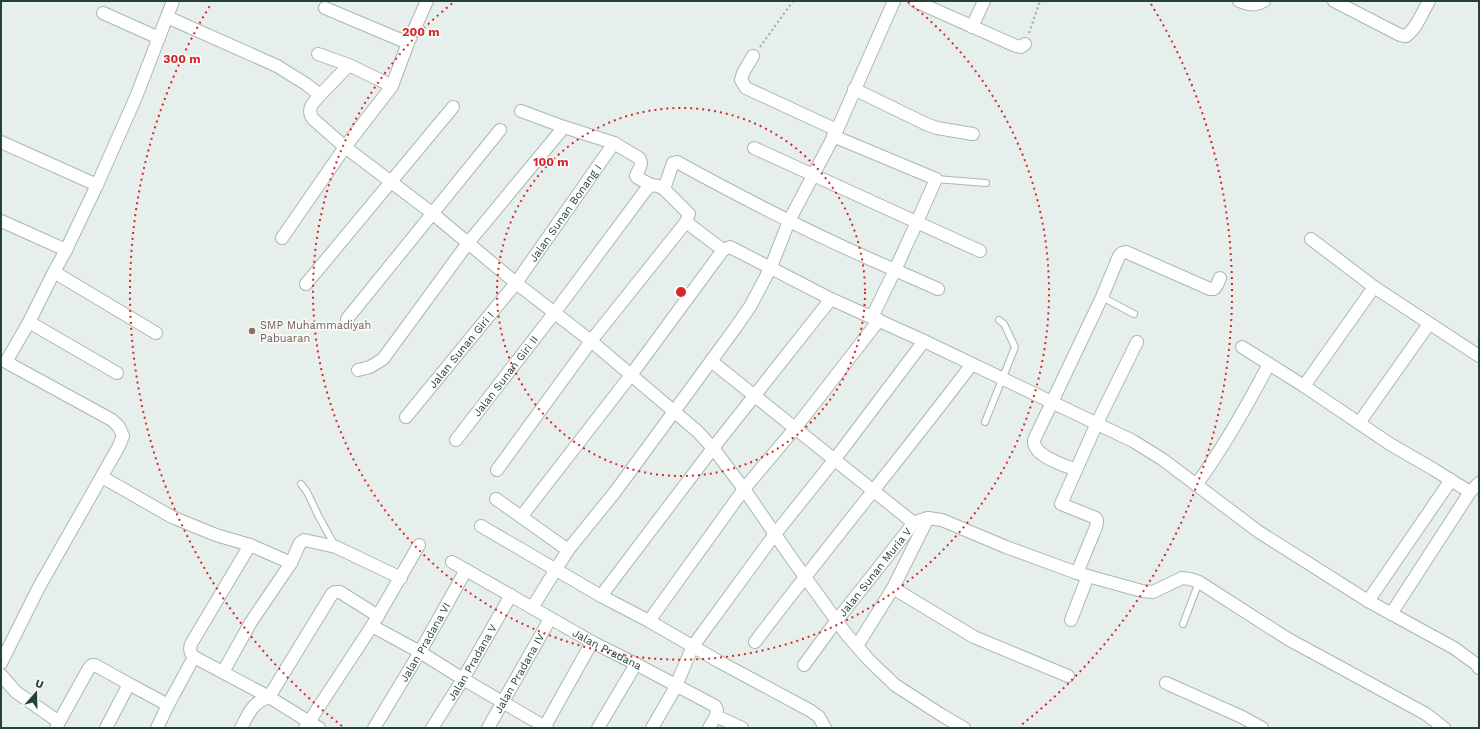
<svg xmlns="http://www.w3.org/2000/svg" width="1480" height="729" font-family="'Work Sans',sans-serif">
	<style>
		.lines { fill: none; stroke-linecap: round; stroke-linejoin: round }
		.service-casing { stroke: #a8b8b2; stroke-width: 8 }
		.minor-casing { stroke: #a8b8b2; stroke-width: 14 }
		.path { stroke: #86b3a5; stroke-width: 2; stroke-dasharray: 2 3; stroke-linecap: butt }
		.service { stroke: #fff; stroke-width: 6 }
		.minor { stroke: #fff; stroke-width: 12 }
		.ring { fill: none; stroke: #d62828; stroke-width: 2; stroke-dasharray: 2 4 }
		.education-dot { fill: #8d6e63; stroke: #f7fbf9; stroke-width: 1.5 }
		.labels { text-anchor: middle; stroke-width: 3.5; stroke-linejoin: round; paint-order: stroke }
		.street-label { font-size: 11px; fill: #24423a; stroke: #f7fbf9 }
		.education-label { font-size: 11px; fill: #785e54; stroke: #f7fbf9; text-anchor: start }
		.centre { fill: #d62828; stroke: #f7fbf9; stroke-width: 2 }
		.ring-label { font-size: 12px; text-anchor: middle; font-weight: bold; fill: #d62828; stroke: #f7fbf9; stroke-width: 3.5; stroke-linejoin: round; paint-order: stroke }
	</style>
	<rect width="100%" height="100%" fill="#e6efeb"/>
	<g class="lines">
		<defs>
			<g id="service">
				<path d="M936,179L986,183"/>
				<path d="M1102,297L1134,314"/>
				<path d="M985,422L1015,347L1004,324L999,320"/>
				<path d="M301,484L307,492L319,517L335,546"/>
				<path d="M1183,624L1199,582"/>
			</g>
			<g id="minor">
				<path d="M915,1L1016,46L1021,47L1025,44"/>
				<path d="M1239,1C1249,5 1255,6 1264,1"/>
				<path d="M1334,1L1400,35L1406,36C1417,28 1422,13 1429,1"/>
				<path d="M325,8L408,43"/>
				<path d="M103,13L159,38"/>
				<path d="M167,17L277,66L306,84L320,95C313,103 306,109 313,119L345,147L432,213L516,283L591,341L697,431L713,448L744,489L792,559L847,635L869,660L895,685L943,716L964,728"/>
				<path d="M972,27L984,1"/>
				<path d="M753,56L743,73L741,80L746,88L837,130"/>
				<path d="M392,86L408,43L427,1"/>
				<path d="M854,89L926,124L937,128L973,134"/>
				<path d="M320,95L349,65"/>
				<path d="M521,111L564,127L614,143L639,158C644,165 638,169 636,176L638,178L651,185"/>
				<path d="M833,136L936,179L917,222L895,270L938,289"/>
				<path d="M1,142L97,185"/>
				<path d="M754,148L980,251"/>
				<path d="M1,221L66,250"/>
				<path d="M686,222L723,250L730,247L831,299L924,341L1133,441L1162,459L1259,532L1368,601L1454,648L1476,664L1479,668"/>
				<path d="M282,238L345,147L392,86L349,65L318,54"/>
				<path d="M1311,239L1374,287L1479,356"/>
				<path d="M54,272L156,333"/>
				<path d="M306,284L453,107"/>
				<path d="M347,319L500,130"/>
				<path d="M29,322L117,373"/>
				<path d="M1242,347L1304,386L1390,444L1433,469L1470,492"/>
				<path d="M711,361L910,520L912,523"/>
				<path d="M358,370L370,367L383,359L468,243L564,127"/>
				<path d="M1304,386L1374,287"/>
				<path id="s1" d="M406,417L516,283L614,143"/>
				<path d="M1359,423L1429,324"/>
				<path id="s2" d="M456,440L555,312L645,191L651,185L658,186L664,189L673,163L677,162C748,201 820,238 895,270L872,317"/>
				<path d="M497,470L591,341L686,222L689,214L664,189"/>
				<path d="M1076,470C1064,465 1032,456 1034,440L1102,297L1119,256L1122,253L1126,252L1210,289H1214L1217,285L1220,278"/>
				<path d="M102,477L172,517L216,535L250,545L291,563"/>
				<path d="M1196,485C1224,447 1247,406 1269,364"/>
				<path d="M496,499L568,550"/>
				<path d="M521,517L631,375L723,250"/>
				<path d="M912,523L928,518L942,520L1006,547L1077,573L1142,591L1153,592L1182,578L1190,579L1199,582L1288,639L1426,714L1444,728"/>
				<path d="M481,526L601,596L649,621L718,661L811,711L819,717L825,728"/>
				<path d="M250,545L191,644C189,650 190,653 194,657L269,697L319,728"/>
				<path id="s3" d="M452,562L592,642L636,664L715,706L717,710L716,716L742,728"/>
				<path d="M1077,573L1096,527L1097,521L1096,518L1061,504L1097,423L1137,342"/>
				<path d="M893,588L928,518"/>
				<path d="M601,596L713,448L831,299"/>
				<path d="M1368,601L1451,480"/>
				<path d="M532,608L568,550L615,492L736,327L751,305L771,267L789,221L837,130L894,1"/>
				<path d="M1391,614L1470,492L1479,483"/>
				<path d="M1071,620L1088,576"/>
				<path d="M649,621L744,489L796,427L879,320"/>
				<path d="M372,626L420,652L463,679L547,728"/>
				<path d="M755,642C826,548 901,458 972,364"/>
				<path d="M857,646L893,588L974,637L1068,676"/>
				<path d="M1,663L39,587L119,446L123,436L119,427L112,420L6,362L29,322L54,272L66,250L97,185L136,97L173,1"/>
				<path id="s4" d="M804,665L837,620L909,529L912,523"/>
				<path d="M223,672L251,622L291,563L300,543L304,540L336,547L401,578"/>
				<path d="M1,675L16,692L59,722L56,728"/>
				<path d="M1166,683L1242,717L1262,728"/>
				<path d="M59,722L89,668L92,665H95L129,684"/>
				<path d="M106,728L129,684L168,705L194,657"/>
				<path d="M157,728L168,705"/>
				<path d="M241,728C249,713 252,703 269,697L332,594L335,592H340L378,616"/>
				<path d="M305,728L372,626L419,545"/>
				<path id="s5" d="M374,728L420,652L466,570"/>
				<path id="s6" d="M432,728L463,679L511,595"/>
				<path id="s7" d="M488,728L550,619"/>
				<path d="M544,728L592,642"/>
				<path d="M598,728L636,664"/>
				<path d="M652,728L674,690L693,646L775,534L835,459L924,341"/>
				<path d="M709,728L716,716"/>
			</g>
		</defs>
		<use href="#service" class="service-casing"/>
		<use href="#minor" class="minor-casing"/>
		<g class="path">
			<path d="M1029,33L1040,1"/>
			<path d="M760,47L793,1"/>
		</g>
		<use href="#service" class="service"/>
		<use href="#minor" class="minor"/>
	</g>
	<g class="ring">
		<circle cx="681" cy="292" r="184"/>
		<path d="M908 2A368 368 0 1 1 454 2"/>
		<path d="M342 726A551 551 0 0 1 211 4M1151 4A551 551 0 0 1 1020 726"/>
	</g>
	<circle class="education-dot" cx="252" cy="331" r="4"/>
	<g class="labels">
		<g class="street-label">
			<text dy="4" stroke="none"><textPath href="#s1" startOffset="259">Jalan Sunan Bonang I</textPath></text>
			<text dy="4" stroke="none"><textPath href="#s1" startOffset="87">Jalan Sunan Giri I</textPath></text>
			<text dy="4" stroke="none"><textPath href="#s2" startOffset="81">Jalan Sunan Giri II</textPath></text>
			<text dy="4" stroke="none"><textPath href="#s4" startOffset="117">Jalan Sunan Muria V</textPath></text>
			<text dy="4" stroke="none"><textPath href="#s5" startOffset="100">Jalan Pradana VI</textPath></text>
			<text dy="4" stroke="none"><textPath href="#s3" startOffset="178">Jalan Pradana</textPath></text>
			<text dy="4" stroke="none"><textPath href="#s6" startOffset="77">Jalan Pradana V</textPath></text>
			<text dy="4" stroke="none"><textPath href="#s7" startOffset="63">Jalan Pradana IV</textPath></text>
		</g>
		<g class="education-label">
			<text x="260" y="329">SMP Muhammadiyah<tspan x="260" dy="13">Pabuaran</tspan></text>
		</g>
	</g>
	<circle cx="681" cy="292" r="6" class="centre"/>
	<g class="ring-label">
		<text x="421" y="36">200 m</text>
		<text x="182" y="63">300 m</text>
		<text x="551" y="166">100 m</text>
	</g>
	<rect width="1480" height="729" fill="none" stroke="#24423a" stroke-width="4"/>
	<g transform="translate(36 693) rotate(20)" stroke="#f7fbf9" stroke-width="3" paint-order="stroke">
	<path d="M0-3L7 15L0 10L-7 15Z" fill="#24423a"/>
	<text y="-6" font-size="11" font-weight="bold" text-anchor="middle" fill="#24423a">U</text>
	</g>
</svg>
